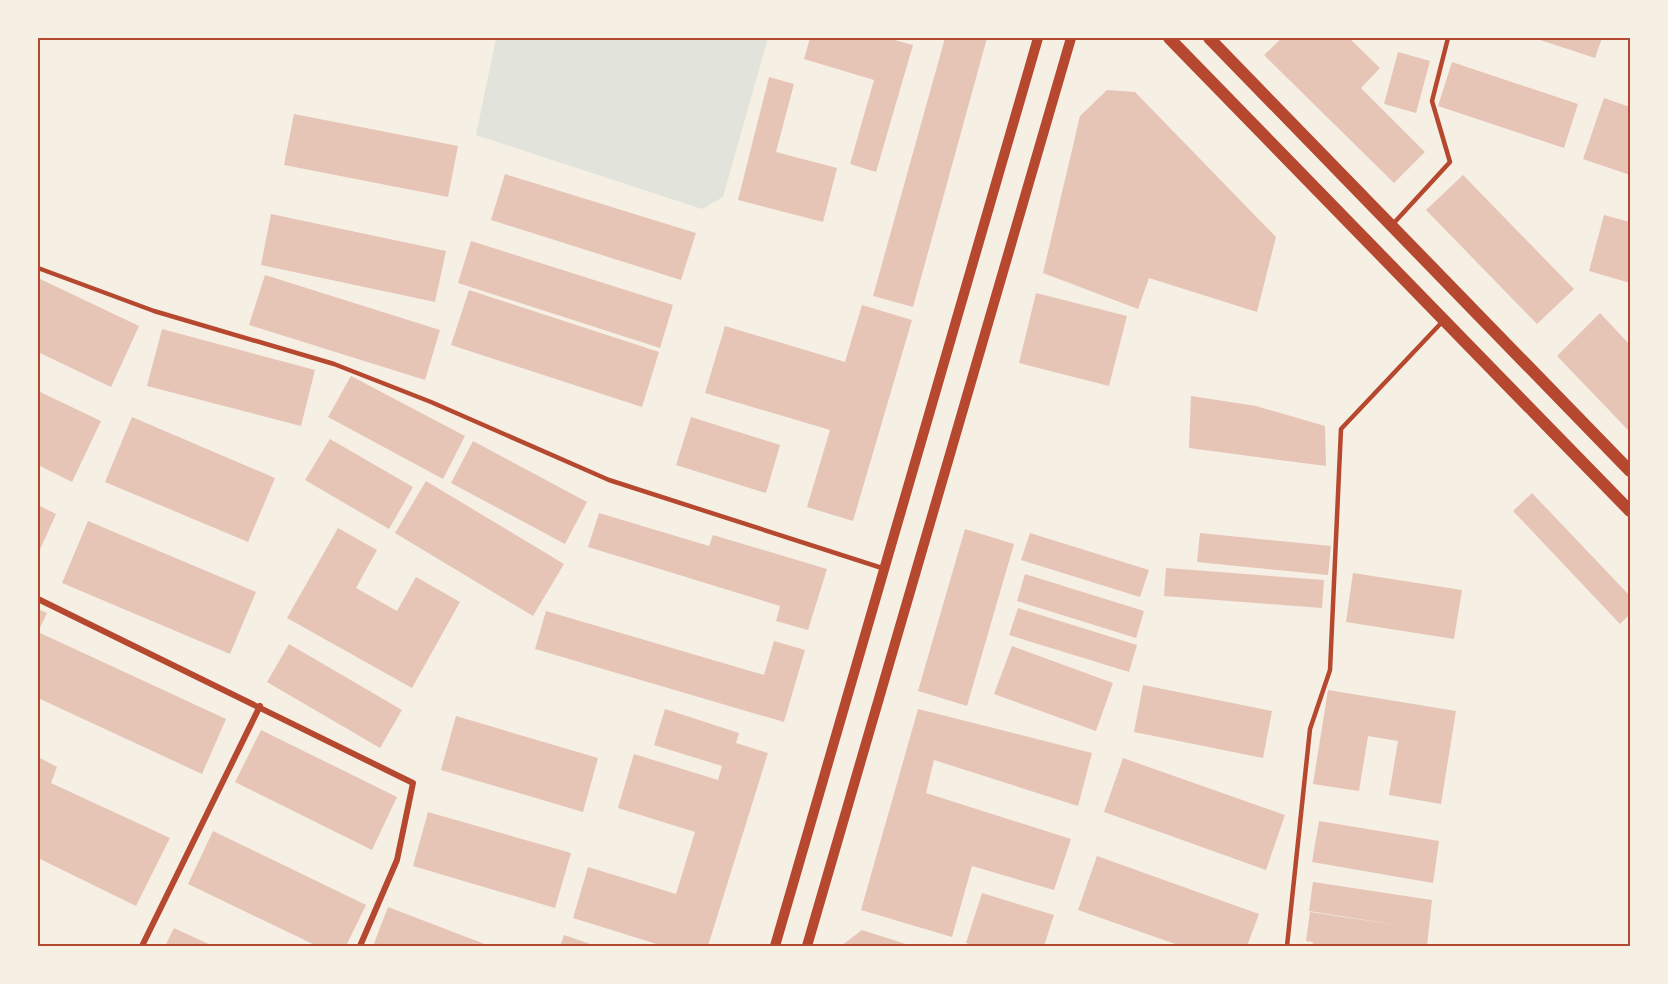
<svg xmlns="http://www.w3.org/2000/svg" width="1668" height="984" font-family="'PT Sans',sans-serif">
	<style>
		.green { fill: #e2e4dc }
		.building { fill: #e6c5b7 }
		.lines { fill: none; stroke-linecap: round; stroke-linejoin: round }
		.service { stroke: #b5482f; stroke-width: 4.5 }
		.minor { stroke: #b5482f; stroke-width: 6 }
		.tertiary { stroke: #b5482f; stroke-width: 10 }
		.secondary { stroke: #b5482f; stroke-width: 12 }
		.neatline { fill: none; stroke: #b5482f; stroke-width: 2 }
	</style>
	<rect width="100%" height="100%" fill="#f6efe4"/>
	<path class="green" d="M496,38H768L723,197L702,209L476,135Z"/>
	<g class="building">
		<path d="M810,38H887L913,45L876,172L850,164L874,80L804,59Z"/>
		<path d="M945,38H987L913,307L873,296Z"/>
		<path d="M1282,38H1349L1380,68L1361,88L1425,152L1394,183L1264,55Z"/>
		<path d="M1534,38H1602L1595,58Z"/>
		<path d="M1398,52L1430,61L1416,113L1384,104Z"/>
		<path d="M1452,62L1578,104L1564,148L1438,106Z"/>
		<path d="M769,77L794,84L776,152L837,168L823,222L738,200Z"/>
		<path d="M1107,90L1135,92L1276,237L1257,312L1149,278L1138,309L1043,273L1080,116Z"/>
		<path d="M1604,98L1630,107V175L1583,159Z"/>
		<path d="M294,114L458,146L448,197L284,165Z"/>
		<path d="M505,174L696,233L681,280L491,220Z"/>
		<path d="M1463,175L1574,289L1537,324L1426,210Z"/>
		<path d="M271,214L446,251L435,302L261,265Z"/>
		<path d="M1604,215L1630,222V283L1589,271Z"/>
		<path d="M471,241L673,305L660,348L458,283Z"/>
		<path d="M265,275L440,330L425,380L249,325Z"/>
		<path d="M38,278L139,326L111,387L38,352Z"/>
		<path d="M469,290L659,352L642,407L451,345Z"/>
		<path d="M1036,293L1127,316L1109,386L1019,363Z"/>
		<path d="M862,305L912,320L853,521L807,507L830,430L705,393L725,326L845,362Z"/>
		<path d="M1600,313L1630,345V432L1557,356Z"/>
		<path d="M162,329L315,370L301,426L147,386Z"/>
		<path d="M351,376L465,436L443,479L328,417Z"/>
		<path d="M38,391L101,421L72,482L38,465Z"/>
		<path d="M1191,396L1256,406L1325,426L1326,466L1189,448Z"/>
		<path d="M132,417L275,478L248,542L105,482Z"/>
		<path d="M691,417L780,445L766,493L676,465Z"/>
		<path d="M330,439L413,487L389,529L305,480Z"/>
		<path d="M473,441L587,502L565,544L451,483Z"/>
		<path d="M426,481L564,564L533,616L395,533Z"/>
		<path d="M1532,493L1630,596V614L1620,624L1513,511Z"/>
		<path d="M38,505L56,514L38,554Z"/>
		<path d="M599,513L709,546L713,535L827,569L808,630L776,621L780,606L588,547Z"/>
		<path d="M88,521L256,592L230,654L62,583Z"/>
		<path d="M338,528L377,550L356,588L397,611L416,577L460,602L412,688L287,618Z"/>
		<path d="M965,529L1014,544L967,706L918,691Z"/>
		<path d="M1030,533L1149,570L1140,597L1021,560Z"/>
		<path d="M1200,533L1331,546L1328,575L1197,562Z"/>
		<path d="M1166,568L1324,580L1322,608L1164,596Z"/>
		<path d="M1353,573L1462,590L1454,639L1346,622Z"/>
		<path d="M1025,574L1144,611L1136,638L1017,601Z"/>
		<path d="M1018,608L1137,645L1129,672L1009,635Z"/>
		<path d="M38,609L47,613L38,632L226,719L202,774L38,698Z"/>
		<path d="M546,611L764,675L774,641L805,650L784,722L535,649Z"/>
		<path d="M289,644L402,710L380,748L267,682Z"/>
		<path d="M1012,646L1113,683L1096,731L994,694Z"/>
		<path d="M1143,685L1272,711L1263,758L1134,732Z"/>
		<path d="M1328,690L1456,711L1441,804L1389,795L1398,741L1368,736L1359,791L1313,784Z"/>
		<path d="M665,709L739,733L736,743L768,753L708,946H663L573,918L588,867L676,894L695,832L618,808L634,754L718,780L722,766L654,745Z"/>
		<path d="M918,709L1092,753L1078,806L934,760L926,793L1071,839L1054,890L972,866L952,937L861,910Z"/>
		<path d="M456,716L598,758L583,812L441,770Z"/>
		<path d="M261,730L397,797L372,850L235,782Z"/>
		<path d="M38,757L57,767L51,783L170,838L136,906L38,858Z"/>
		<path d="M1123,758L1285,815L1266,870L1104,812Z"/>
		<path d="M428,812L571,853L555,908L413,866Z"/>
		<path d="M1319,821L1439,841L1433,883L1312,862Z"/>
		<path d="M213,831L366,905L346,946H317L188,884Z"/>
		<path d="M1097,856L1259,914L1247,946H1181L1078,910Z"/>
		<path d="M1313,882L1432,900L1427,946H1312L1313,942L1306,941L1310,912L1403,926L1309,911Z"/>
		<path d="M982,893L1054,915L1044,946H976L966,943Z"/>
		<path d="M388,907L490,946H373Z"/>
		<path d="M174,928L213,946H165Z"/>
		<path d="M862,930L912,946H841Z"/>
		<path d="M564,935L596,946H560Z"/>
	</g>
	<g class="lines">
		<g class="service">
			<path d="M1392,225L1450,162L1432,101L1448,38"/>
			<path d="M38,268L154,311L334,364L431,402L609,480L885,569"/>
			<path d="M1287,946L1310,729L1330,670L1341,429L1444,320"/>
		</g>
		<g class="minor">
			<path d="M38,599L413,783L397,860L360,946"/>
			<path d="M142,946L260,706"/>
		</g>
		<g class="tertiary">
			<path d="M775,946L1038,38"/>
			<path d="M807,946L1071,38"/>
		</g>
		<g class="secondary">
			<path d="M1169,38L1630,511"/>
			<path d="M1209,38L1630,471"/>
		</g>
	</g>
	<rect width="1668" height="984" fill="none" stroke="#f6efe4" stroke-width="78"/>
	<rect x="39" y="39" width="1590" height="906" class="neatline"/>
</svg>
